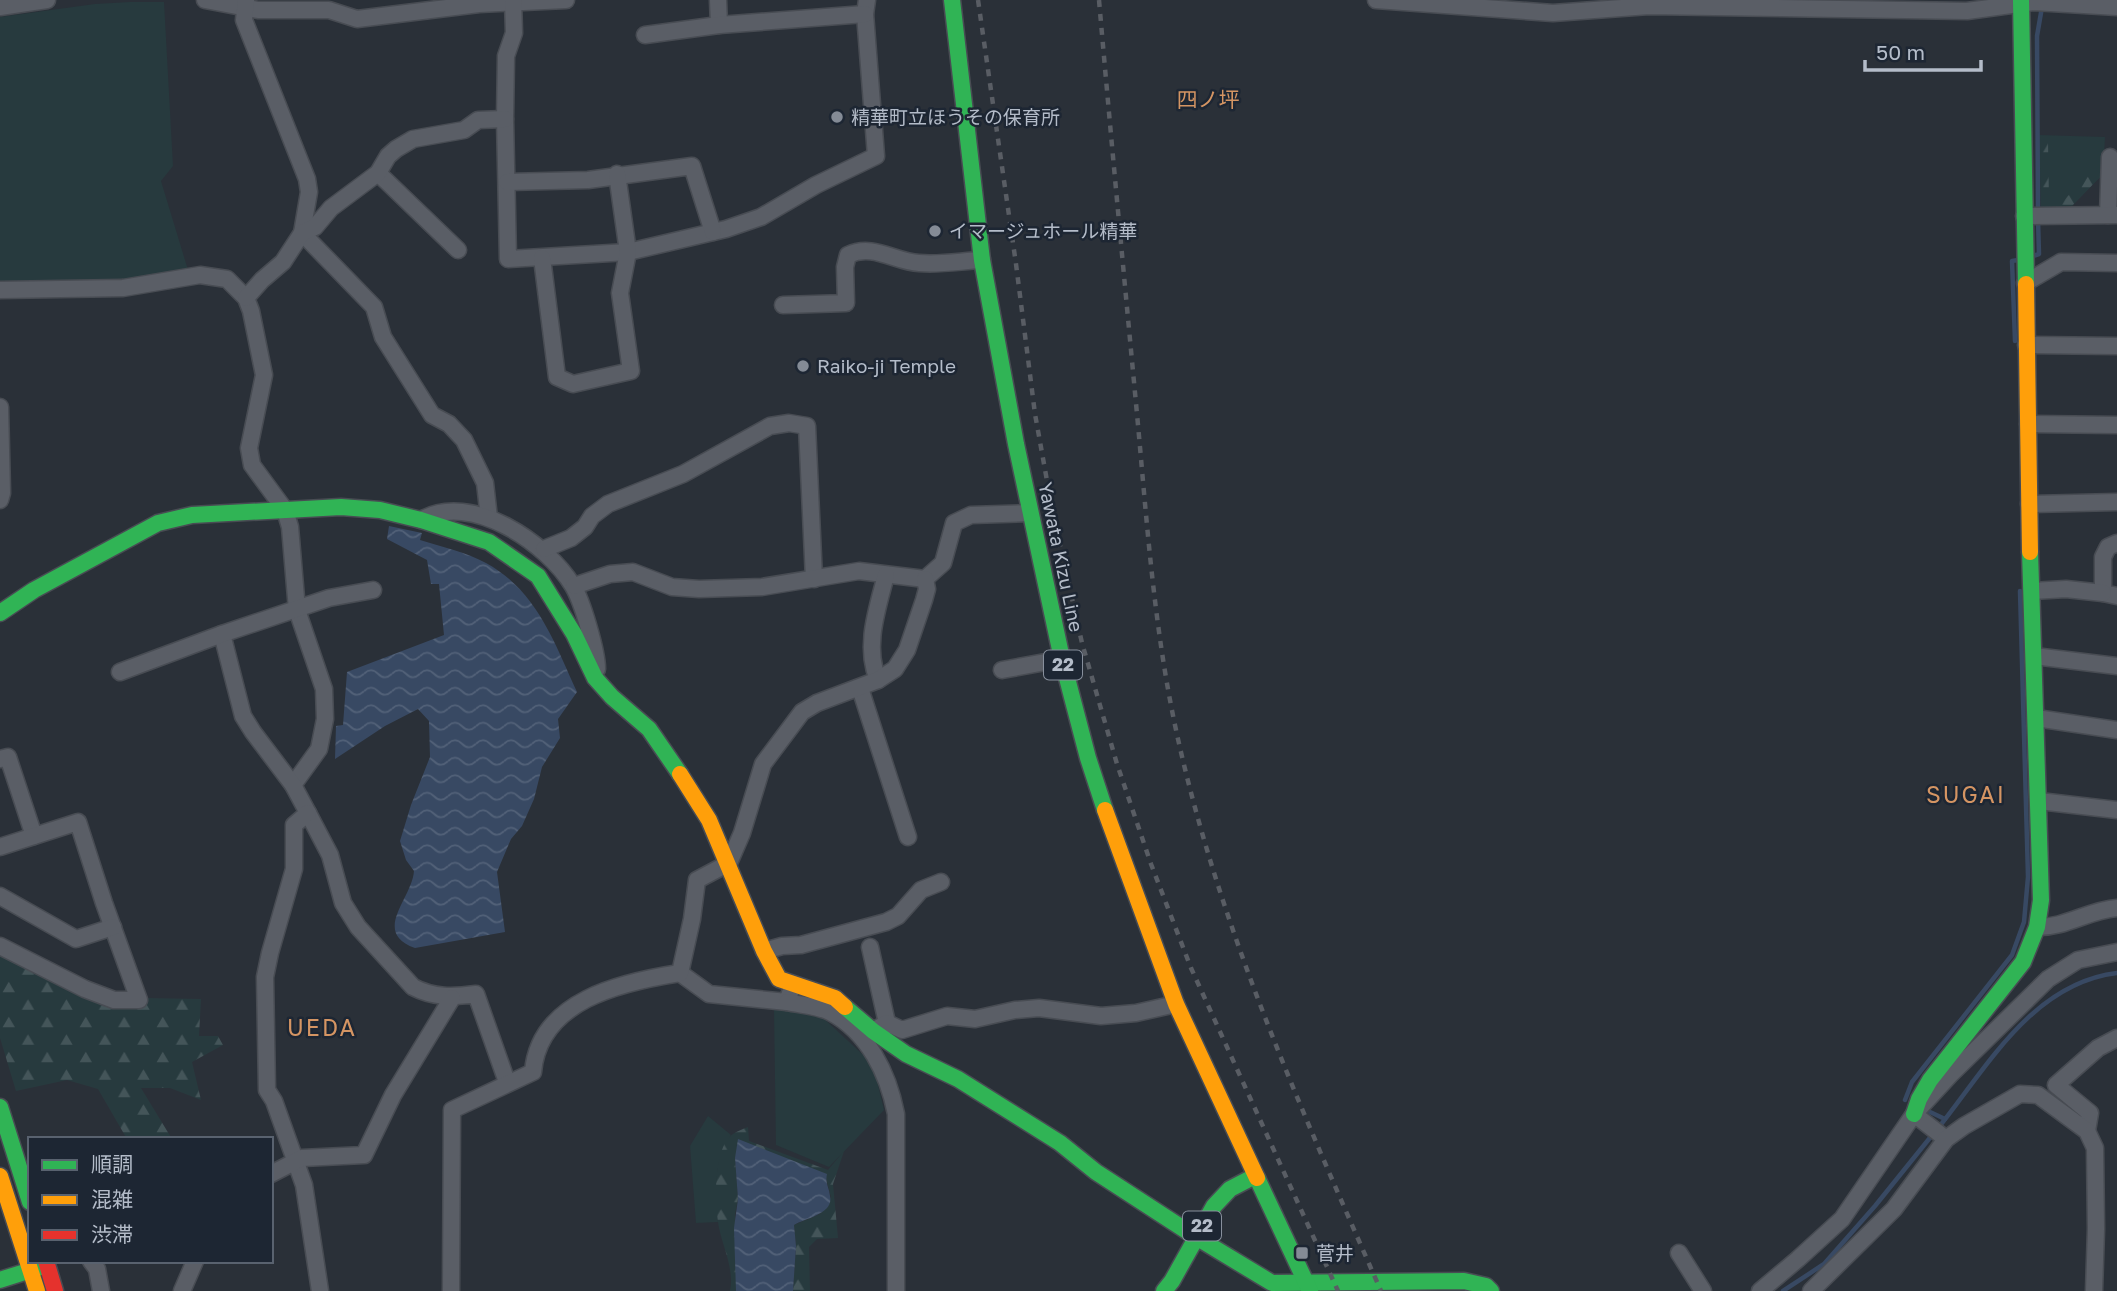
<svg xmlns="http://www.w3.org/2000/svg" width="2117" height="1291" font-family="'Golos Text','Noto Sans JP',sans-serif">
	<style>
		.green { fill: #273a3e }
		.forest { fill: url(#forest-firs) }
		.water { fill: url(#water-waves) }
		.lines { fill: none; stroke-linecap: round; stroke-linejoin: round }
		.stream { stroke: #384963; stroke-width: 4.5 }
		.street-casing { stroke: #484c53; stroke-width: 19 }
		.fast-casing { stroke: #484c53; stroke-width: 19 }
		.slow-casing { stroke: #484c53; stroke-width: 19 }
		.jam-casing { stroke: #484c53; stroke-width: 19 }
		.street { stroke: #5a5e66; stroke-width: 16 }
		.fast { stroke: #30b455; stroke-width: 16 }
		.slow { stroke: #ff9f0a; stroke-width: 16 }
		.jam { stroke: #e5322d; stroke-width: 16 }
		.rail { stroke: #595d64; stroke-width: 4.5; stroke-dasharray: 7 7; stroke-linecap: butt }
		.poi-dot { fill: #848b96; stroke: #1d2633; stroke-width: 2.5 }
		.labels { text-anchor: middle; stroke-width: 5; stroke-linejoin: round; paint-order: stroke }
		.shield { fill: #1d2633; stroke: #878f9c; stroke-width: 2 }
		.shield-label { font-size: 18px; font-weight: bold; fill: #b4bcc9 }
		.poi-label { font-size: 19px; fill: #b4bcc9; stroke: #1d2633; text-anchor: start }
		.street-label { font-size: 19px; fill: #b4bcc9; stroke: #1d2633 }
		.neighbourhood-label { font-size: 21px; fill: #d59563; stroke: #1d2633 }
		.quarter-label { font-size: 23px; letter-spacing: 2px; fill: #d59563; stroke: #1d2633 }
	</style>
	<defs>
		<pattern id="forest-firs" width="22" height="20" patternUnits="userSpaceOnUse" patternTransform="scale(1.75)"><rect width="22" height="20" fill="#273a3e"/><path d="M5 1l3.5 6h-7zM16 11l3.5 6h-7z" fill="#445559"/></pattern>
		<pattern id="water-waves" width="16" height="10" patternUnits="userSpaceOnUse" patternTransform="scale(1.75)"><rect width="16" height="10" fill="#384963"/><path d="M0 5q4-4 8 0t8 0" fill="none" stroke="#526178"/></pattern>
	</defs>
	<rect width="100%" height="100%" fill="#2a3038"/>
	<g class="green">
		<path d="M130,2H164L173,166L161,181L188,270L122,280L0,281V17L95,4Z"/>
		<path d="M2039,135L2105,137L2103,174L2070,208H2041Z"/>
		<path d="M781,1006L821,1016L873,1064L884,1110L829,1167L776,1145L774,1008Z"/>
		<path d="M708,1116L731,1135C712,1164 717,1188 718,1222L696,1223L690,1146Z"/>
	</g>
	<g class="forest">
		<path d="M2048,142L2049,201L2064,200L2104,159L2103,174L2070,208H2041L2040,143Z"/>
		<path d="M0,950L93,992L144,998L201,999L199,1036H218L223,1045L192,1062L201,1100L170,1088H141L172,1139H127L98,1089L67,1080L16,1091L0,1038Z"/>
		<path d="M748,1127L749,1141L828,1170L844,1151L833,1184L838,1238L817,1239L809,1247L810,1291H793L796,1246L794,1225L820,1214L831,1197L826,1178L735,1158L738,1199L735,1214L737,1287L736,1291H730C735,1268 721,1244 718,1222C715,1200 713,1148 733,1134C737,1131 743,1129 748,1127Z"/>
	</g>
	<g class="water">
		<path d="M389,526L422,533L420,540C442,547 466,552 486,563C537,591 554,642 577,692L558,719L560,738L542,767L534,799L522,826L511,839L497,872L505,932L415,948C371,932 412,899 414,871L406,860L400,841L411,805L430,757L429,721L418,709L385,726L335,759L336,726L343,725L347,672L444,635L439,584H431L427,560L387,539Z"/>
		<path d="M738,1139L827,1174C825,1183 829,1187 830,1196C834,1214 806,1218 794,1225L796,1246L793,1291H736L734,1228L738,1199L735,1158Z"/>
	</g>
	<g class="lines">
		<g class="stream">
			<path d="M2038,211L2037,36L2042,7"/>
			<path d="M2033,256L2039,254L2038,220"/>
			<path d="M2015,341L2012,261L2018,260"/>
			<path d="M1905,1100L1912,1082L2012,955L2024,922L2028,877L2020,591"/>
			<path d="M1930,1112L1945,1119"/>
			<path d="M1939,1127C1987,1067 2033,983 2117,973"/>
			<path d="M1783,1291L1824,1264L1875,1206L1933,1134"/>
		</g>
		<defs>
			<g id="street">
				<path d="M205,0L258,10H329L357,19L479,4L566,0"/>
				<path d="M246,0L244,20L307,179L309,192L302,233L374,307L383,337L432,415L449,424L464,440L485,483L489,518"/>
				<path d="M513,0L514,33L506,56L505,119L508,259L628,252L726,229L761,217L816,185L876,156L865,14L867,0"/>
				<path d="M718,0L719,25"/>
				<path d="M1376,0L1553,13L1649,6L1967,11L2034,2L2117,7"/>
				<path d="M0,7L47,0"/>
				<path d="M645,35L719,25L865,14"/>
				<path d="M378,173L458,250"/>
				<path d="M507,182L588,180L692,166L713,232"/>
				<path d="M2108,215L2110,157"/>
				<path d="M2024,216L2117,215"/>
				<path d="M542,258L557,377L573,384L631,371L620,293L628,252L617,174"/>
				<path d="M2025,283L2061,262L2117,263"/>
				<path d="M0,290L123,288L200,275L227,279L246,298L251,311L264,375L249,448L252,465L285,510L290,527L297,610L324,689L325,719L319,749L293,785"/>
				<path d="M246,298L262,280L283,262L302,233L315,227L331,208L378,173L388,156L396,149L413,139L464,130L478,120L505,119"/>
				<path d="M783,305L846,303L845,267L848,255C873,243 895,262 919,263C940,265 961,261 982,260"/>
				<path d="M2026,345L2117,346"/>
				<path d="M0,407L2,493L0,500"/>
				<path d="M2028,424L2117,425"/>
				<path d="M2029,504L2117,502"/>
				<path d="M421,520C471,491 547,543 573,586C582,601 597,651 597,669"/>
				<path d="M2117,543L2108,547L2103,557V593L2117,596"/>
				<path d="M544,549L571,538L585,527L592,516L608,504L683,474L770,426L789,423L807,426L814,579"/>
				<path d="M574,586L610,574L633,572L672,587L699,589L762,587L859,571L925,579L943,563L954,523L971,515L1030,513"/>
				<path d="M2032,591L2066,589L2103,593"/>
				<path d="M222,634L243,716L253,732L293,785L308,813L330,855L343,903L358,927L413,987C434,998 453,997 476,994L507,1082"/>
				<path d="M2034,656L2117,666"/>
				<path d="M1002,670L1062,659"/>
				<path d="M120,672L222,634L329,598L373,590"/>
				<path d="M878,680C864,646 877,610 886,575"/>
				<path d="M860,688L908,837"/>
				<path d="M2036,718L2117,730"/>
				<path d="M0,759L8,757L34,836"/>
				<path d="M2039,801L2117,810"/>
				<path d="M308,813L294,825V869L270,953L265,977L267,1090L274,1101L304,1185L320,1291"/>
				<path d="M0,847L78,822L104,903L139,1000H114L85,989L0,946"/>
				<path d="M0,896L76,939L113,927"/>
				<path d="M2037,927C2065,928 2089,910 2117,908"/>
				<path d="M870,947L887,1023"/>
				<path d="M764,951L782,946L801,945L886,922L898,916L921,890L941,882"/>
				<path d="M680,973L709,994L787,1002L790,993"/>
				<path d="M787,1002C800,1005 818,1006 830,1012C868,1032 888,1073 896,1114V1291"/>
				<path d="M873,1031L887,1023L902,1030L947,1016L975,1019L1015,1010L1039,1008L1101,1016L1136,1013L1176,1004"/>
				<path d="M1914,1114L1946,1139"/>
				<path d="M2087,1131L2090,1113L2056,1085L2098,1048L2117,1038"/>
				<path d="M271,1174L302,1158L364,1155L393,1095L452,998"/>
				<path d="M1679,1253L1703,1291"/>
				<path d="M91,1261L97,1269L101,1291"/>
				<path d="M182,1291L195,1261"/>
				<path d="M451,1291L452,1110L533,1072C539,1000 622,982 680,973L692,919L697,880L729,863L742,833L763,764L802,712L817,703L878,680L895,669L907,650L924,600L927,589L925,579"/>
				<path d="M1760,1291L1798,1259L1842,1219L1914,1114L1950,1075L2048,979L2078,960L2117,952"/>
				<path d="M1811,1291L1894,1209L1946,1139L1964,1126L2020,1094L2038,1095L2087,1131L2095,1148L2096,1229L2094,1291"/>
			</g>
			<g id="fast">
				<path d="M952,0L982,260L1016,444L1062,659L1088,758L1105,810"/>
				<path d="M2021,0L2026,284"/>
				<path d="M0,613L34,590L158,523L192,515L341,507L380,510L421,520L489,542L538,576L574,634L595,678L612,697L649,729L680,774"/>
				<path d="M845,1007L873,1031L906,1054L958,1079L1060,1143L1096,1172L1196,1237L1272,1283L1464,1281L1486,1286L1491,1291"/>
				<path d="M0,1107L30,1202"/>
				<path d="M1914,1114L1919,1099L1930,1080L2023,962L2037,927L2041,900L2030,552"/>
				<path d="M1257,1178L1310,1291"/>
				<path d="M0,1280L47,1265"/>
				<path d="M1164,1291L1172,1281L1214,1206L1230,1189L1255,1176"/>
			</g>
			<g id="slow">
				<path d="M2026,284L2030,552"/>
				<path d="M680,774L709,820L764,951L779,979L835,998L845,1007"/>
				<path d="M1105,810L1176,1004L1257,1178"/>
				<path d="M0,1176L37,1291"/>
			</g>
			<path id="jam" d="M46,1261L55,1291"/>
		</defs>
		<use href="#street" class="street-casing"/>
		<use href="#fast" class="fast-casing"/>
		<use href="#slow" class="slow-casing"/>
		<use href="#jam" class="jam-casing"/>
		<use href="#street" class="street"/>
		<use href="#fast" class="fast"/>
		<use href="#slow" class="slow"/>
		<use href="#jam" class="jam"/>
		<g class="rail">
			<path d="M978,0L1016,264L1035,414L1053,514L1082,643L1117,764L1151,864L1191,968L1338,1291"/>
			<path d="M1099,0C1111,138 1124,276 1137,414C1147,522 1154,632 1178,739C1221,932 1302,1111 1381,1291"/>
		</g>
	</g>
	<g class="poi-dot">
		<circle cx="837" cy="117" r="7"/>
		<circle cx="935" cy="231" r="7"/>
		<circle cx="803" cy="366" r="7"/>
		<rect x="1295" y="1246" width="14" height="14" rx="3.5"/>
	</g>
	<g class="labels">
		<g class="shield">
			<rect x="1044" y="650.5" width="38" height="29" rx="5"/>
			<rect x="1183" y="1211.5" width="38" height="29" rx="5"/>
		</g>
		<g class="shield-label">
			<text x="1063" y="671">22</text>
			<text x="1202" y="1232">22</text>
		</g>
		<g class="poi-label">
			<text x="851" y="124">精華町立ほうその保育所</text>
			<text x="949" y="238">イマージュホール精華</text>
			<text x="817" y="373">Raiko-ji Temple</text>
			<text x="1316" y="1260">菅井</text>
		</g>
		<g class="street-label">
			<text transform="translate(1061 557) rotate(78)" y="7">Yawata Kizu Line</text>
		</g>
		<g class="neighbourhood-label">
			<text x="1208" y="107">四ノ坪</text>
		</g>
		<g class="quarter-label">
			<text x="1966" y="803">SUGAI</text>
			<text x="322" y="1036">UEDA</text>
		</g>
	</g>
	<rect x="28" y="1137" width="245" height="126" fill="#1d2633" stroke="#59626f" stroke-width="2"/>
	<rect x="42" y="1160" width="35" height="10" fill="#30b455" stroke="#59626f" stroke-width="2"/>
	<text x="91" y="1172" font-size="21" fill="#b4bcc9">順調</text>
	<rect x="42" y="1195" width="35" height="10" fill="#ff9f0a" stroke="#59626f" stroke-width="2"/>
	<text x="91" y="1207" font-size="21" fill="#b4bcc9">混雑</text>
	<rect x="42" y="1230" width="35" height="10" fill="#e5322d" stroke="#59626f" stroke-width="2"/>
	<text x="91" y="1242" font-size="21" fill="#b4bcc9">渋滞</text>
	<path d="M1865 60v10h116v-10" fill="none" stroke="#b4bcc9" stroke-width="3.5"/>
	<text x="1876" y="60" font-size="21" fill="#b4bcc9" stroke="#1d2633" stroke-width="5" paint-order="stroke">50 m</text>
</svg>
